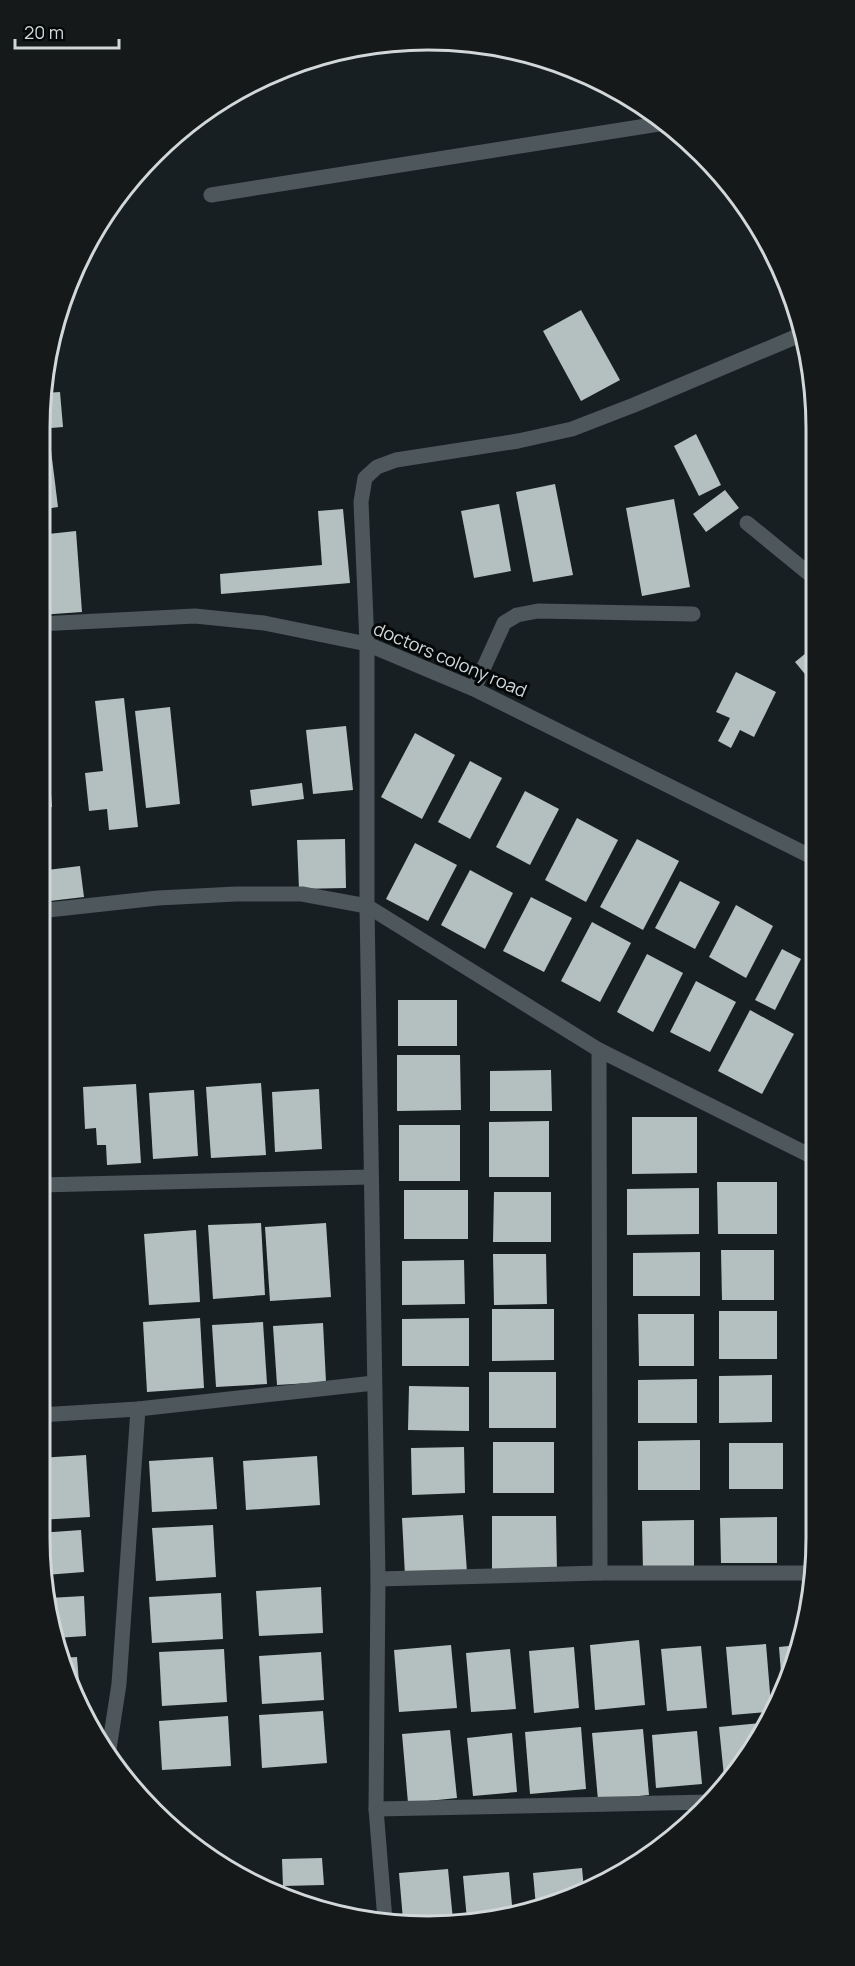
<svg xmlns="http://www.w3.org/2000/svg" width="855" height="1966" font-family="Manrope,sans-serif">
	<style>
		.building { fill: #b4c0c0 }
		.lines { fill: none; stroke-linecap: round; stroke-linejoin: round }
		.street { stroke: #4e575b; stroke-width: 15 }
		.labels { text-anchor: middle; stroke-width: 6; stroke-linejoin: round; paint-order: stroke }
		.street-label { font-size: 18px; fill: #d2d7d9; stroke: #050809 }
		.rim { fill: none; stroke: #d2d7d9; stroke-width: 3 }
	</style>
	<rect width="100%" height="100%" fill="#171f22"/>
	<g class="building">
		<path d="M581,310L620,380L581,401L543,331Z"/>
		<path d="M60,392L63,427L39,429L45,393Z"/>
		<path d="M49,434L58,507L39,510V435Z"/>
		<path d="M696,434L721,485L699,496L674,446Z"/>
		<path d="M555,484L573,575L533,582L516,492Z"/>
		<path d="M725,490L739,508L706,532L693,514Z"/>
		<path d="M674,499L690,587L642,596L626,508Z"/>
		<path d="M499,504L511,571L474,578L461,511Z"/>
		<path d="M343,509L350,583L221,594L220,574L322,565L318,511Z"/>
		<path d="M76,531L82,612L39,615V535Z"/>
		<path d="M811,649L813,652L814,685L795,662Z"/>
		<path d="M736,672L776,692L754,737L740,730L731,748L718,741L730,718L716,712Z"/>
		<path d="M124,698L138,827L109,830L107,809L89,811L85,773L103,771L95,701Z"/>
		<path d="M170,707L180,804L146,808L135,711Z"/>
		<path d="M346,726L353,790L313,794L306,730Z"/>
		<path d="M415,733L455,755L422,819L381,797Z"/>
		<path d="M470,761L502,778L470,839L438,822Z"/>
		<path d="M49,769L52,807L39,808V770Z"/>
		<path d="M302,783L304,799L252,806L250,790Z"/>
		<path d="M525,791L559,809L530,865L496,847Z"/>
		<path d="M577,818L618,840L586,902L545,880Z"/>
		<path d="M345,839L346,888L299,889L297,840Z"/>
		<path d="M637,839L679,861L643,930L600,907Z"/>
		<path d="M415,843L457,865L428,921L386,899Z"/>
		<path d="M80,866L84,897L41,902L39,871Z"/>
		<path d="M470,870L513,893L485,949L441,925Z"/>
		<path d="M680,881L720,902L695,949L655,928Z"/>
		<path d="M531,897L572,918L544,972L503,951Z"/>
		<path d="M736,905L773,926L746,978L709,957Z"/>
		<path d="M592,922L631,943L600,1002L561,981Z"/>
		<path d="M782,949L801,959L775,1010L755,1000Z"/>
		<path d="M647,954L683,973L653,1032L617,1012Z"/>
		<path d="M696,981L736,1002L710,1052L670,1032Z"/>
		<rect x="398" y="1000" width="59" height="46"/>
		<path d="M750,1010L794,1034L762,1094L718,1071Z"/>
		<path d="M397,1055H460L461,1110L397,1111Z"/>
		<path d="M551,1070L552,1111H490V1071Z"/>
		<path d="M261,1083L266,1155L211,1158L206,1087Z"/>
		<path d="M136,1084L141,1163L107,1165L106,1145H97L96,1128L85,1129L83,1087Z"/>
		<path d="M319,1089L322,1149L275,1152L272,1092Z"/>
		<path d="M194,1090L198,1156L153,1159L149,1093Z"/>
		<path d="M632,1117H697V1173L632,1174Z"/>
		<path d="M549,1121V1177H489V1122Z"/>
		<rect x="399" y="1125" width="61" height="56"/>
		<path d="M717,1182H777V1234H718Z"/>
		<path d="M699,1188V1234L627,1235V1189Z"/>
		<rect x="404" y="1190" width="64" height="49"/>
		<path d="M494,1192H551V1242H493Z"/>
		<path d="M261,1223L265,1295L213,1299L208,1225Z"/>
		<path d="M326,1223L331,1297L270,1301L265,1227Z"/>
		<path d="M196,1230L200,1302L149,1305L144,1234Z"/>
		<path d="M721,1250H774V1300H722Z"/>
		<path d="M700,1252V1296H633V1253Z"/>
		<path d="M493,1254H546L547,1304L494,1305Z"/>
		<path d="M464,1260L465,1304L402,1305V1261Z"/>
		<path d="M492,1309H554V1360L492,1361Z"/>
		<rect x="719" y="1311" width="58" height="48"/>
		<path d="M638,1314H694V1366H639Z"/>
		<path d="M200,1318L204,1388L147,1392L143,1322Z"/>
		<path d="M469,1318V1366H402V1319Z"/>
		<path d="M263,1322L267,1384L216,1387L212,1325Z"/>
		<path d="M323,1323L326,1382L277,1385L273,1326Z"/>
		<rect x="489" y="1372" width="67" height="56"/>
		<path d="M772,1375V1422L719,1423V1376Z"/>
		<path d="M697,1379V1423H638V1380Z"/>
		<path d="M409,1386L469,1387V1431L408,1430Z"/>
		<path d="M700,1440V1490H638V1441Z"/>
		<rect x="493" y="1442" width="61" height="51"/>
		<rect x="729" y="1443" width="54" height="46"/>
		<path d="M464,1447L465,1493L412,1495L411,1448Z"/>
		<path d="M86,1455L90,1517L39,1520V1458Z"/>
		<path d="M317,1456L320,1505L246,1510L243,1461Z"/>
		<path d="M213,1457L217,1509L152,1512L149,1461Z"/>
		<path d="M463,1515L467,1572L405,1576L402,1518Z"/>
		<path d="M492,1516H556L557,1572H492Z"/>
		<path d="M777,1517V1563H721L720,1518Z"/>
		<path d="M694,1520V1571H643L642,1521Z"/>
		<path d="M213,1525L216,1577L156,1581L152,1528Z"/>
		<path d="M81,1530L84,1572L45,1575L39,1533Z"/>
		<path d="M321,1587L323,1633L259,1636L256,1591Z"/>
		<path d="M221,1593L223,1639L152,1643L149,1597Z"/>
		<path d="M84,1596L86,1636L56,1638L49,1598Z"/>
		<path d="M639,1640L645,1705L595,1710L590,1645Z"/>
		<path d="M766,1644L771,1705L768,1712L732,1715L726,1647Z"/>
		<path d="M451,1645L457,1708L399,1712L394,1650Z"/>
		<path d="M798,1645L795,1664L782,1686L779,1647Z"/>
		<path d="M701,1646L707,1708L667,1711L661,1649Z"/>
		<path d="M574,1647L579,1708L534,1713L529,1651Z"/>
		<path d="M224,1649L227,1702L162,1706L159,1652Z"/>
		<path d="M510,1649L516,1709L471,1712L466,1653Z"/>
		<path d="M321,1652L324,1700L262,1704L259,1656Z"/>
		<path d="M77,1657L80,1695H78L60,1664L59,1658Z"/>
		<path d="M323,1711L327,1763L262,1768L259,1715Z"/>
		<path d="M228,1716L231,1766L162,1770L159,1721Z"/>
		<path d="M761,1723L725,1786L719,1727Z"/>
		<path d="M581,1727L586,1789L530,1794L525,1732Z"/>
		<path d="M643,1729L649,1795L598,1800L592,1733Z"/>
		<path d="M450,1730L457,1798L408,1803L402,1734Z"/>
		<path d="M697,1731L702,1784L656,1788L652,1735Z"/>
		<path d="M512,1733L517,1792L473,1796L467,1738Z"/>
		<path d="M322,1858L324,1885L283,1886L282,1859Z"/>
		<path d="M582,1868L584,1889L536,1907L533,1873Z"/>
		<path d="M448,1869L453,1920H403L399,1873Z"/>
		<path d="M627,1871L621,1875L602,1883L601,1873Z"/>
		<path d="M509,1872L513,1916L503,1920H467L463,1876Z"/>
	</g>
	<g class="lines">
		<g class="street">
			<path d="M211,195L665,123"/>
			<path d="M747,523L813,577"/>
			<path d="M39,624L195,616L264,623L367,644L474,689L814,858"/>
			<path d="M474,689L504,623L517,615L538,611L693,614"/>
			<path d="M39,911L158,898L236,894H302L367,906L599,1050L815,1158"/>
			<path d="M599,1050L600,1573"/>
			<path d="M39,1185L371,1177"/>
			<path d="M39,1415L138,1409L374,1383"/>
			<path d="M378,1579L600,1573H810"/>
			<path d="M109,1749L119,1684L138,1409"/>
			<path d="M376,1809L710,1802"/>
			<path d="M385,1920L376,1809L378,1579L367,906V644L361,502L365,478L377,467L396,460L518,441L572,429L634,405L800,335"/>
		</g>
	</g>
	<g class="labels">
		<g class="street-label">
			<text transform="translate(450 660) rotate(23)" y="6">doctors colony road</text>
		</g>
	</g>
	<path d="M0 0H855V1966H0ZM428 50H428A378 378 0 0 1 806 428V1538A378 378 0 0 1 428 1916H428A378 378 0 0 1 50 1538V428A378 378 0 0 1 428 50Z" fill="#15191a" fill-rule="evenodd"/>
	<path class="rim" d="M428 50H428A378 378 0 0 1 806 428V1538A378 378 0 0 1 428 1916H428A378 378 0 0 1 50 1538V428A378 378 0 0 1 428 50Z"/>
	<path d="M15 39v9h104v-9" fill="none" stroke="#d2d7d9" stroke-width="3"/>
	<text x="24" y="39" font-size="18" fill="#d2d7d9" stroke="#050809" stroke-width="4.5" paint-order="stroke">20 m</text>
</svg>
